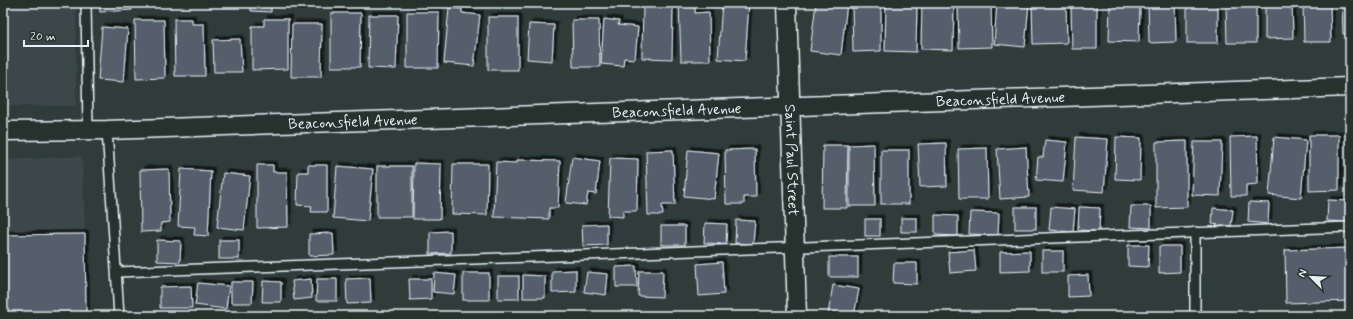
<svg xmlns="http://www.w3.org/2000/svg" width="1353" height="319" font-family="Mynerve,sans-serif">
	<style>
		.built { fill: #3a4649 }
		.building { fill: #545f6c; stroke: #e8f1f8; filter: url(#shadow) }
		.lines { fill: none; stroke-linecap: round; stroke-linejoin: round }
		.lane-casing { stroke: #e8f1f8; stroke-width: 12 }
		.street-casing { stroke: #e8f1f8; stroke-width: 21 }
		.lane { stroke: #26332d; stroke-width: 9 }
		.street { stroke: #26332d; stroke-width: 18 }
		.labels { text-anchor: middle; stroke-width: 3.5; stroke-linejoin: round; paint-order: stroke }
		.street-label { font-size: 15px; fill: #e8f1f8; stroke: #26332d }
	</style>
	<defs>
		<filter id="shadow"><feDropShadow dx="3.5" dy="-3.5" stdDeviation="0" flood-color="#0009"/></filter>
	</defs>
	<rect width="100%" height="100%" fill="#2f3c3a"/>
	<filter id="ink" filterUnits="userSpaceOnUse"><feTurbulence type="fractalNoise" baseFrequency=".025" numOctaves="2"/><feDisplacementMap in="SourceGraphic" scale="8" xChannelSelector="R" yChannelSelector="G"/><feConvolveMatrix kernelMatrix="1 2 1 2 8 2 1 2 1" color-interpolation-filters="sRGB"/></filter>
	<g filter="url(#ink)">
		<g class="built">
			<rect x="3" y="3" width="73" height="103"/>
			<path d="M82,156L89,316H3V160Z"/>
		</g>
		<g class="building">
			<path d="M99,3H131L132,10L100,12Z"/>
			<path d="M215,3H271V12L251,11V5L215,4Z"/>
			<path d="M679,3H695V13L709,12L710,61H681Z"/>
			<path d="M722,3H749L745,61L718,59Z"/>
			<path d="M816,3H847L841,55L810,51Z"/>
			<path d="M852,3H881V51L853,52Z"/>
			<path d="M886,3H917L916,52L885,51Z"/>
			<path d="M922,3H954L953,50L921,49Z"/>
			<path d="M958,3H991L992,47L959,48Z"/>
			<path d="M997,3H1029L1025,47L994,44Z"/>
			<path d="M1032,3H1066L1067,43L1033,44Z"/>
			<path d="M1110,3H1125V7H1140L1139,42L1109,41Z"/>
			<path d="M1148,3H1175L1176,42L1149,43Z"/>
			<rect x="1187" y="3" width="31" height="40"/>
			<path d="M1239,3H1256V43H1227L1226,4H1239Z"/>
			<path d="M1265,3H1292L1293,38L1265,39Z"/>
			<path d="M1303,3H1330L1331,42H1304Z"/>
			<path d="M1342,3H1350V34H1343Z"/>
			<path d="M643,4L673,5L672,59L642,58Z"/>
			<path d="M1071,4H1097V49H1072Z"/>
			<path d="M449,8L462,9V13L480,15L474,66L444,63Z"/>
			<path d="M407,12H439L438,68H407Z"/>
			<path d="M331,13H361L360,67H331Z"/>
			<path d="M369,15H398L396,69L368,68Z"/>
			<rect x="488" y="17" width="30" height="53"/>
			<path d="M174,19H192V24H204L205,76H175Z"/>
			<path d="M264,19H288V69L252,70V26H264Z"/>
			<path d="M604,19L619,21L618,25L638,27L635,59L624,58L623,66L601,64Z"/>
			<path d="M135,20H164L165,78L136,79Z"/>
			<path d="M572,20H599L600,67H573Z"/>
			<path d="M292,24H322L321,77H291Z"/>
			<path d="M529,24L554,25L552,61L527,59Z"/>
			<path d="M102,27L128,29L124,82L98,80Z"/>
			<path d="M240,39L242,72H214L213,40Z"/>
			<path d="M1309,135H1339V190L1309,191Z"/>
			<path d="M1257,136L1258,184L1246,185V196H1231L1230,137Z"/>
			<path d="M1076,137L1108,139L1104,192L1073,190Z"/>
			<path d="M1116,137L1141,138L1140,180L1115,179Z"/>
			<path d="M1274,137L1306,140L1301,198L1269,195Z"/>
			<path d="M1045,140L1067,142L1063,182L1036,180L1038,157H1043Z"/>
			<path d="M1187,141V207L1156,208V142Z"/>
			<path d="M1194,142H1222L1220,196L1192,195Z"/>
			<path d="M946,143L947,186L920,187L918,144Z"/>
			<path d="M874,144L875,206H849V145Z"/>
			<path d="M823,145H848L847,208H822Z"/>
			<path d="M1026,147L1029,197L1000,199L997,149Z"/>
			<path d="M987,148L988,199H959L958,149Z"/>
			<path d="M755,149L756,197H744V204H726L725,150Z"/>
			<path d="M673,150L675,205H662L663,215H648L646,151Z"/>
			<path d="M688,150L719,153L714,199L684,196Z"/>
			<rect x="881" y="150" width="28" height="54"/>
			<path d="M572,157L600,161L596,194L588,193L586,205L566,203Z"/>
			<path d="M610,158L638,159L637,211H623V217L608,216Z"/>
			<path d="M517,160L560,161L558,208H549V219L494,217L496,162L517,163Z"/>
			<path d="M414,163L441,164L440,219H413Z"/>
			<path d="M453,164H488L487,215L452,214Z"/>
			<path d="M257,165H273V172H287L288,227L257,228Z"/>
			<path d="M308,165H327V212H311L312,206L297,205L298,172H308Z"/>
			<path d="M337,166L373,169L368,221L333,218Z"/>
			<rect x="377" y="166" width="35" height="51"/>
			<path d="M169,169L170,222L161,223V231L141,232L140,170Z"/>
			<path d="M181,169L211,171L208,236L194,235L195,227L178,226Z"/>
			<path d="M223,173L250,176L244,230L217,227Z"/>
			<path d="M1328,200L1349,201V222L1327,221Z"/>
			<path d="M1249,202L1269,203L1268,224L1248,222Z"/>
			<path d="M1131,206H1151V228L1130,227Z"/>
			<rect x="1015" y="207" width="21" height="22"/>
			<path d="M1051,207L1075,209L1073,232L1049,230Z"/>
			<path d="M1079,207L1100,208L1099,231L1078,230Z"/>
			<path d="M1213,208L1233,210L1231,226L1212,224Z"/>
			<path d="M970,212L999,213L998,235L969,234Z"/>
			<path d="M935,215L958,216V236L935,235Z"/>
			<rect x="901" y="218" width="16" height="14"/>
			<rect x="865" y="219" width="15" height="17"/>
			<path d="M736,220L755,221L753,244L735,243Z"/>
			<path d="M705,223L727,224L726,244L704,243Z"/>
			<path d="M607,224V245L583,246L582,225Z"/>
			<rect x="661" y="226" width="24" height="19"/>
			<path d="M451,231V253L430,254V232Z"/>
			<path d="M333,233L334,255L309,256V234Z"/>
			<path d="M85,234L86,316H3V235Z"/>
			<path d="M157,240L181,241L180,262L157,261Z"/>
			<rect x="219" y="240" width="20" height="19"/>
			<path d="M1128,245H1149L1148,267L1128,266Z"/>
			<path d="M1159,246H1180V272L1159,273Z"/>
			<path d="M1350,248V301L1286,303L1285,250Z"/>
			<path d="M974,250L976,271L950,273L948,252Z"/>
			<path d="M1030,251V271L1000,272V252Z"/>
			<rect x="1042" y="251" width="21" height="21"/>
			<rect x="829" y="257" width="29" height="20"/>
			<path d="M722,262L724,294L699,296L697,264Z"/>
			<path d="M894,263H917V284L893,283Z"/>
			<path d="M636,266L637,287H616V267Z"/>
			<path d="M576,270V292L552,293V271Z"/>
			<path d="M639,271H663L662,297L638,296Z"/>
			<path d="M587,272L608,274L606,295L584,292Z"/>
			<path d="M434,273L456,275L454,294L433,292Z"/>
			<rect x="463" y="273" width="26" height="27"/>
			<path d="M523,275L545,276V298H523Z"/>
			<path d="M1088,275L1089,296L1068,297V276Z"/>
			<rect x="498" y="276" width="21" height="23"/>
			<path d="M370,278L371,303L347,304L346,279Z"/>
			<path d="M311,279L312,298L294,300L292,281Z"/>
			<path d="M317,279H337V301H316Z"/>
			<path d="M409,279H431V299L410,300Z"/>
			<path d="M263,281L281,282V302H262Z"/>
			<path d="M231,282H253L252,303H231Z"/>
			<path d="M198,283L229,286L226,309L195,305Z"/>
			<path d="M833,285L859,289L854,316H842L828,314Z"/>
			<path d="M191,286L192,308H160V287Z"/>
		</g>
		<g class="lines">
			<defs>
				<g id="lane">
					<path d="M86,3L88,130"/>
					<path d="M107,130L119,316"/>
					<path d="M117,272L1350,227"/>
					<path d="M1195,316V232"/>
				</g>
				<g id="street">
					<path id="s1" d="M787,3L797,316"/>
					<path id="s2" d="M3,131L107,130L1350,87"/>
				</g>
			</defs>
			<use href="#lane" class="lane-casing"/>
			<use href="#street" class="street-casing"/>
			<use href="#lane" class="lane"/>
			<use href="#street" class="street"/>
		</g>
	</g>
	<g class="labels">
		<g class="street-label">
			<text dy="5" stroke="none"><textPath href="#s2" startOffset="998">Beaconsfield Avenue</textPath></text>
			<text dy="5" stroke="none"><textPath href="#s2" startOffset="674">Beaconsfield Avenue</textPath></text>
			<text dy="5" stroke="none"><textPath href="#s2" startOffset="350">Beaconsfield Avenue</textPath></text>
			<text dy="5" stroke="none"><textPath href="#s1" startOffset="157">Saint Paul Street</textPath></text>
		</g>
	</g>
	<rect width="1353" height="319" fill="none" stroke="#26332d" stroke-width="16"/>
	<rect x="8" y="8" width="1337" height="303" fill="none" stroke="#e8f1f8" stroke-width="1.5" filter="url(#ink)"/>
	<g transform="translate(1311 277) rotate(294)" stroke="#26332d" stroke-width="3" paint-order="stroke">
	<path d="M0-3L7 15L0 10L-7 15Z" fill="#e8f1f8"/>
	<text y="-6" font-size="11" font-weight="bold" text-anchor="middle" fill="#e8f1f8">N</text>
	</g>
	<path d="M24 40v6h64v-6" fill="none" stroke="#e8f1f8" stroke-width="2"/>
	<text x="30" y="40" font-size="12" fill="#e8f1f8" stroke="#26332d" stroke-width="3" paint-order="stroke">20 m</text>
</svg>
